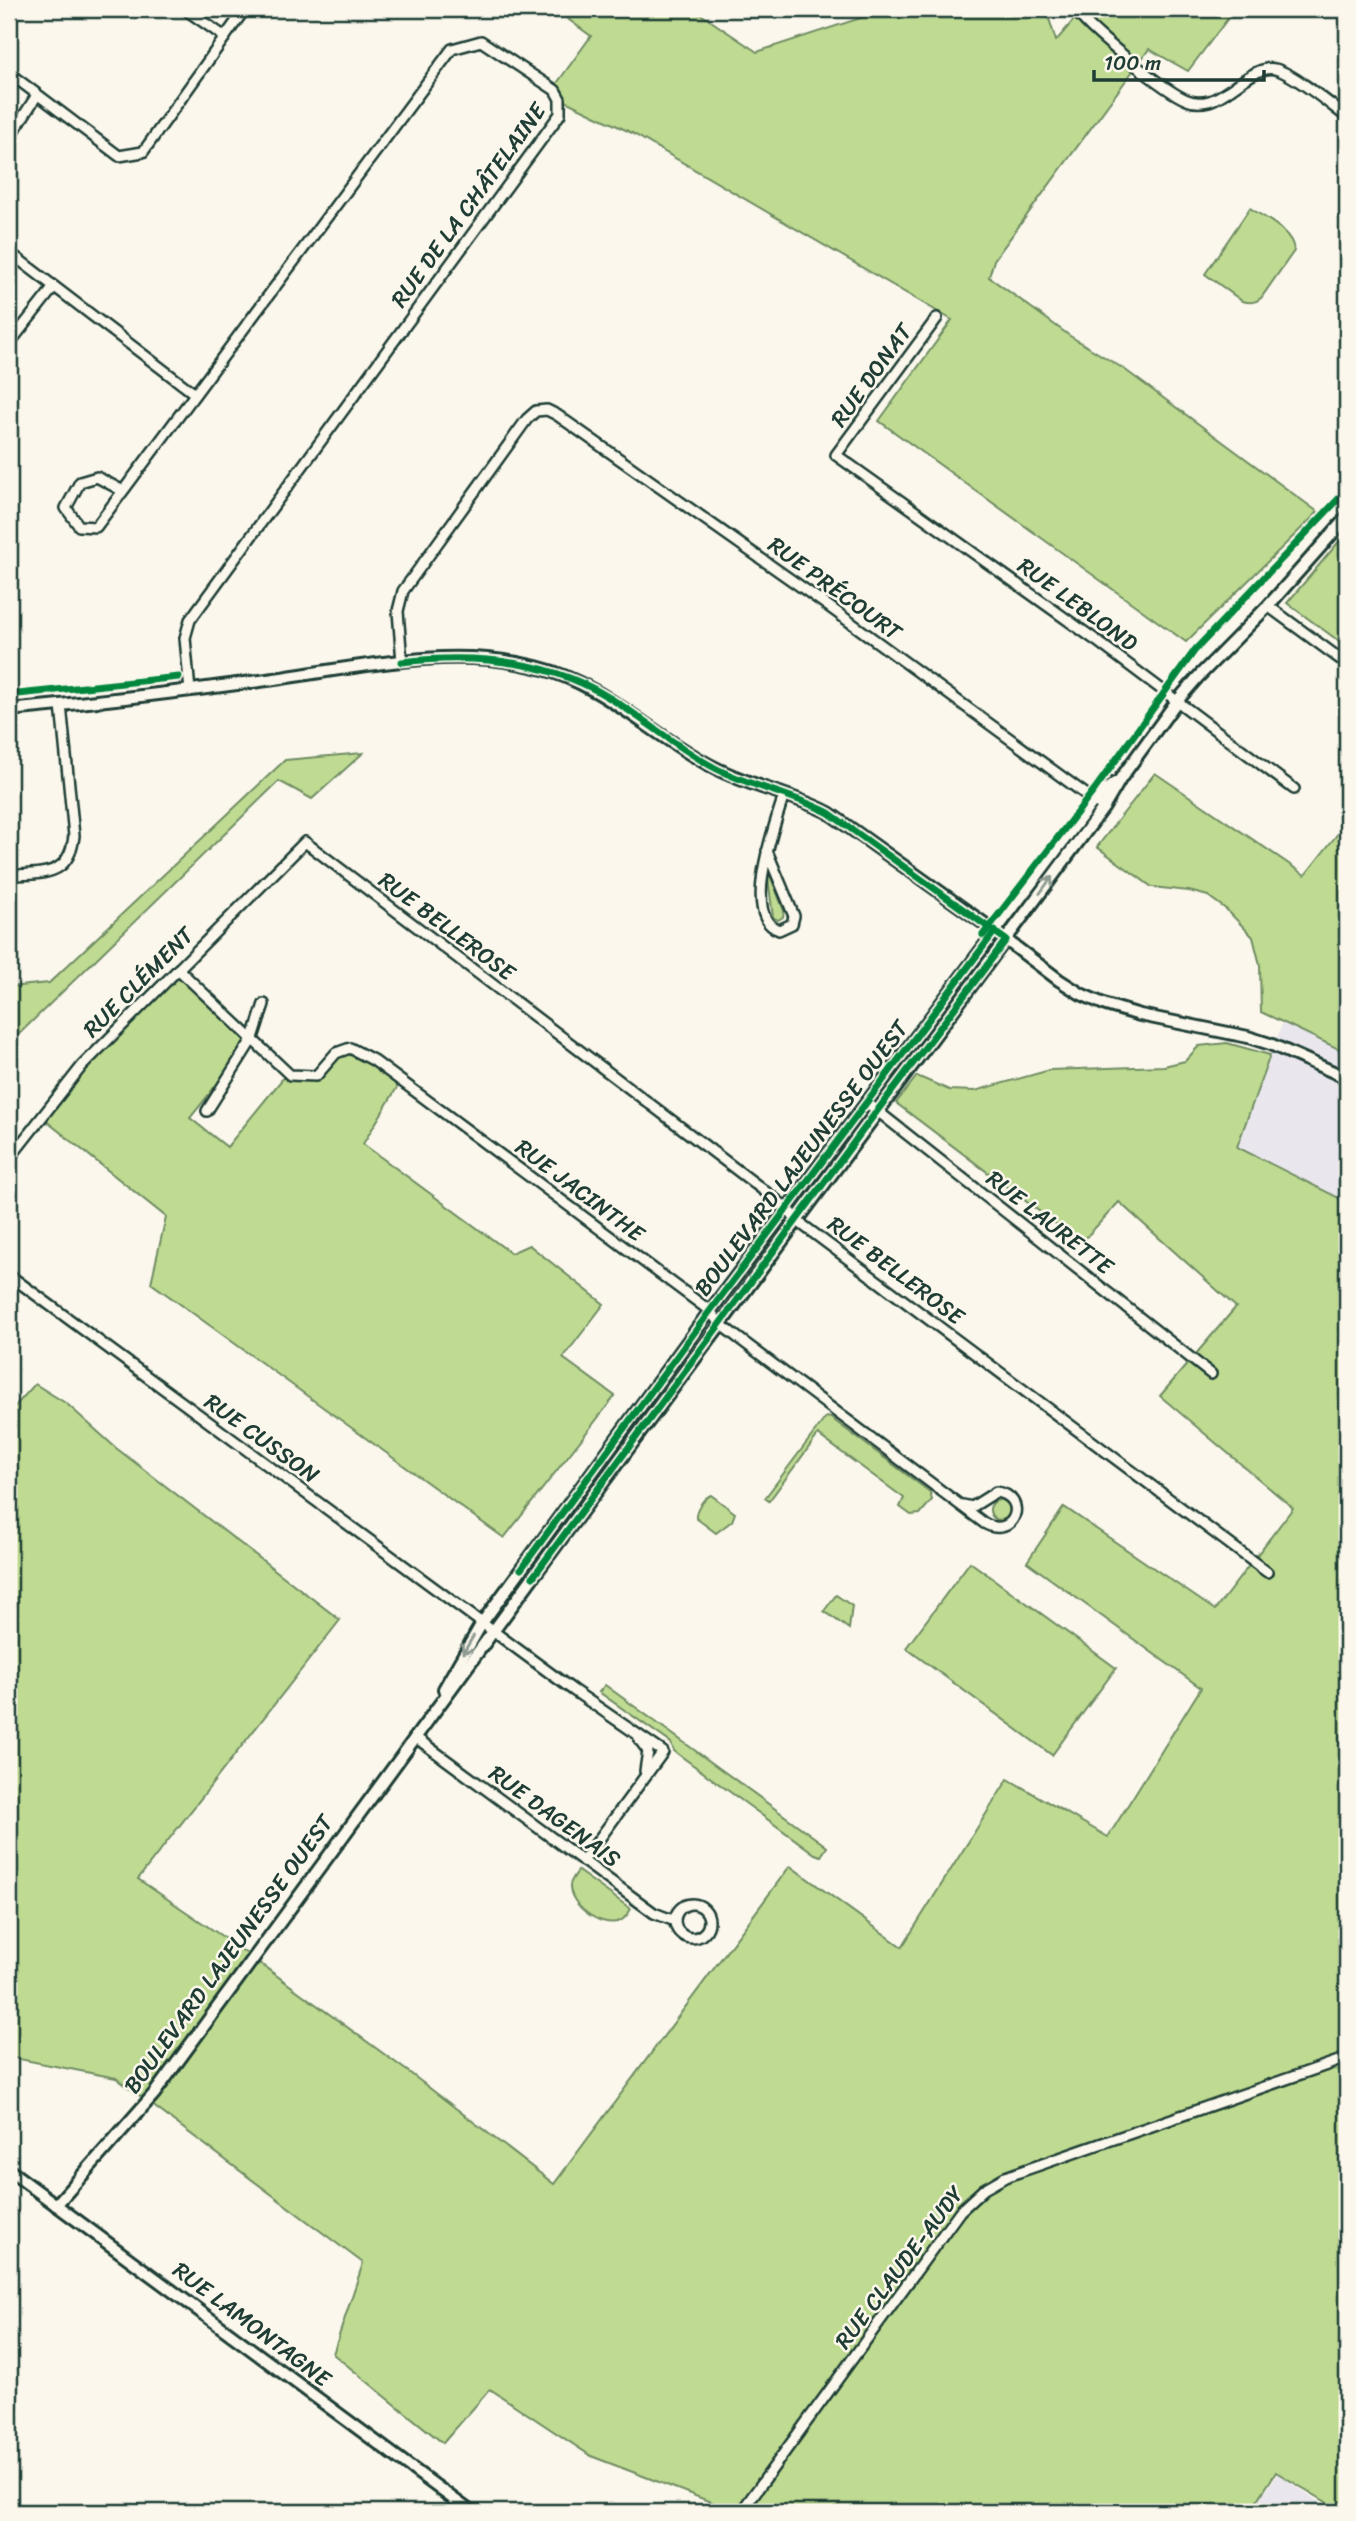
<svg xmlns="http://www.w3.org/2000/svg" width="1356" height="2521" font-family="Sriracha,sans-serif">
	<style>
		.built { fill: #eae6ed }
		.green { fill: #bfdb92; stroke: #6f8c63; stroke-width: 2 }
		.lines { fill: none; stroke-linecap: round; stroke-linejoin: round }
		.minor-casing { stroke: #1f3d34; stroke-width: 14 }
		.tertiary-casing { stroke: #1f3d34; stroke-width: 16 }
		.minor { stroke: #fbf7ec; stroke-width: 9 }
		.tertiary { stroke: #fbf7ec; stroke-width: 10 }
		.cycleway-casing { stroke: #fbf7ec; stroke-width: 11 }
		.cycleway { stroke: #00873e; stroke-width: 7 }
		.oneway { stroke: #8d9a90 }
		.labels { text-anchor: middle; stroke-width: 5; stroke-linejoin: round; paint-order: stroke }
		.street-label { font-size: 23px; fill: #1f3d34; stroke: #fbf7ec }
	</style>
	<rect width="100%" height="100%" fill="#fbf7ec"/>
	<filter id="ink" filterUnits="userSpaceOnUse"><feTurbulence type="fractalNoise" baseFrequency=".0143" numOctaves="2"/><feDisplacementMap in="SourceGraphic" scale="14" xChannelSelector="R" yChannelSelector="G"/><feConvolveMatrix kernelMatrix="1 2 1 2 8 2 1 2 1" color-interpolation-filters="sRGB"/></filter>
	<g filter="url(#ink)">
		<g class="built">
			<path d="M1283,1022L1347,1053V1202L1237,1147Z"/>
			<path d="M1278,2473L1333,2512H1251Z"/>
		</g>
		<g class="green">
			<path d="M554,9H693L757,52L879,12L881,9H1046L1056,41L1083,9H1235L1188,71L1149,49L994,260L989,277L1070,336L1124,369L1318,512L1186,642L879,421L952,320L632,133L563,100L555,86L591,36Z"/>
			<path d="M1250,208C1265,218 1293,231 1294,251L1261,298C1255,303 1250,303 1242,301L1205,274Z"/>
			<path d="M1347,532V647L1287,603Z"/>
			<path d="M363,753L312,799L279,781L18,1035L9,1031V987L49,983L285,760Z"/>
			<path d="M1155,773L1305,875L1347,822V1053L1261,1012L1260,965L1253,937L1227,910L1208,896L1189,891L1152,887L1097,847Z"/>
			<path d="M770,875L784,911L783,917L778,920L773,917L768,878Z"/>
			<path d="M178,969L251,1042L190,1118L227,1147L288,1072L318,1074L350,1049L401,1081L363,1144L511,1253L529,1245L604,1304L563,1358L615,1396L504,1538L151,1283L166,1217L45,1120L80,1068Z"/>
			<path d="M1227,1043L1270,1055L1237,1147L1347,1202V2512H1343L1276,2472L1250,2512H737L591,2456L490,2389L443,2443L333,2354L363,2263L116,2078L9,2057V1413L35,1384L67,1404L116,1448L340,1620L138,1879L232,1943L410,2073L554,2184L790,1866L902,1947L1008,1779L1108,1837L1201,1688L1027,1562L1064,1507L1215,1610L1293,1508L1160,1396L1236,1307L1119,1202L1081,1243L896,1103L917,1076L949,1090L975,1091L1050,1070L1164,1066L1185,1061L1199,1046Z"/>
			<path d="M826,1417L831,1418L930,1492L932,1500L920,1514L911,1515L900,1507L904,1498L818,1435L769,1501L765,1498Z"/>
			<path d="M711,1495L735,1513L732,1521L716,1533L696,1518C695,1509 704,1498 711,1495Z"/>
			<circle cx="1000" cy="1510" r="10"/>
			<path d="M970,1562L1116,1668L1052,1755L906,1648Z"/>
			<path d="M836,1595L852,1606L849,1629L824,1611Z"/>
			<path d="M605,1685L822,1843L827,1847L821,1856L815,1854L678,1754L674,1751L671,1743L599,1692Z"/>
			<path d="M578,1871L631,1909C628,1914 625,1919 620,1921C601,1929 569,1905 570,1885C571,1880 575,1875 578,1871Z"/>
		</g>
		<g class="lines">
			<defs>
				<g id="minor">
					<path d="M189,9V12L225,37"/>
					<path d="M1075,9C1086,28 1166,92 1187,100C1194,103 1201,103 1209,101C1229,96 1255,64 1275,69C1293,73 1331,105 1347,117"/>
					<path d="M9,73L119,156L143,152L245,9"/>
					<path d="M9,139L37,95"/>
					<path d="M9,252L195,394"/>
					<path d="M937,318L836,455L1097,641L1294,789"/>
					<path d="M9,344L54,287"/>
					<path d="M123,491L97,477L80,482L66,508L79,526L96,527L123,491L452,49L481,41L555,90L560,99V114L190,620L185,638L190,691"/>
					<path d="M1268,606L1347,664"/>
					<path d="M402,662L398,611L403,591L527,419L536,411L547,410L557,415L824,603L1099,804"/>
					<path d="M767,851L794,916L792,924L779,930C740,918 776,821 784,795"/>
					<path d="M9,876C43,872 69,878 74,836L61,705"/>
					<path d="M178,969L290,1075L316,1076L336,1053L350,1048L373,1060L710,1311L720,1324L737,1337L984,1523C1015,1541 1030,1496 996,1492L972,1507L963,1505"/>
					<path d="M866,1102L1211,1374"/>
					<path d="M207,1111L253,1038L264,1004"/>
					<path d="M9,1159L82,1066L305,842L787,1208L796,1220L1267,1572"/>
					<path d="M9,1275L573,1690L663,1752L583,1861"/>
					<path d="M415,1737L654,1913L675,1921"/>
					<path d="M639,1739L648,1751L645,1771"/>
					<circle cx="692" cy="1921" r="17"/>
					<path d="M741,2512L960,2211L984,2189L1005,2177L1347,2058"/>
				</g>
				<g id="tertiary">
					<path d="M9,710C95,702 181,692 267,680C355,668 449,645 536,667C606,684 653,737 715,768C752,787 793,794 829,813L989,927L1059,980L1081,994L1106,1005L1140,1015L1248,1037L1270,1044L1347,1078"/>
					<path d="M444,1689L482,1623L710,1311L1094,800L1115,783"/>
					<path d="M9,2170L471,2512"/>
					<path d="M56,2205L154,2094L533,1577L1104,807L1121,778L1177,701L1198,677L1268,606L1347,517"/>
				</g>
			</defs>
			<use href="#minor" class="minor-casing"/>
			<use href="#tertiary" class="tertiary-casing"/>
			<use href="#minor" class="minor"/>
			<use href="#tertiary" class="tertiary"/>
			<defs>
				<g id="cycleway">
					<path d="M402,662C473,654 546,659 608,697C645,719 677,748 715,768C751,787 793,794 829,813L1006,940L877,1111L533,1577"/>
					<path d="M9,695L179,677"/>
					<path d="M983,935L1095,789L1195,650L1347,490"/>
					<path d="M521,1569L710,1311L995,931"/>
				</g>
			</defs>
			<use href="#cycleway" class="cycleway-casing"/>
			<use href="#cycleway" class="cycleway"/>
		</g>
		<defs><path id="oneway-shaft" d="M-6 0H5M1.5-3L5.5 0L1.5 3" fill="none" stroke-width="1.6" stroke-linecap="round" stroke-linejoin="round" transform="scale(1.75)"/></defs>
		<g class="oneway">
			<use href="#oneway-shaft" transform="translate(1046 885) rotate(-54)"/>
			<use href="#oneway-shaft" transform="translate(468 1645) rotate(121)"/>
		</g>
	</g>
	<g class="labels">
		<g class="street-label">
			<text transform="translate(468 205) rotate(-54)" y="8">RUE DE LA CHÂTELAINE</text>
			<text transform="translate(871 375) rotate(-54)" y="8">RUE DONAT</text>
			<text transform="translate(835 588) rotate(36)" y="8">RUE PRÉCOURT</text>
			<text transform="translate(1078 604) rotate(36)" y="8">RUE LEBLOND</text>
			<text transform="translate(447 926) rotate(37)" y="8">RUE BELLEROSE</text>
			<text transform="translate(138 982) rotate(-45)" y="8">RUE CLÉMENT</text>
			<text transform="translate(801 1158) rotate(-53)" y="8">BOULEVARD LAJEUNESSE OUEST</text>
			<text transform="translate(580 1190) rotate(37)" y="8">RUE JACINTHE</text>
			<text transform="translate(1050 1222) rotate(38)" y="8">RUE LAURETTE</text>
			<text transform="translate(896 1270) rotate(37)" y="8">RUE BELLEROSE</text>
			<text transform="translate(262 1438) rotate(36)" y="8">RUE CUSSON</text>
			<text transform="translate(555 1816) rotate(36)" y="8">RUE DAGENAIS</text>
			<text transform="translate(228 1954) rotate(-54)" y="8">BOULEVARD LAJEUNESSE OUEST</text>
			<text transform="translate(899 2267) rotate(-53)" y="8">RUE CLAUDE-AUDY</text>
			<text transform="translate(252 2324) rotate(37)" y="8">RUE LAMONTAGNE</text>
		</g>
	</g>
	<rect width="1356" height="2521" fill="none" stroke="#fbf7ec" stroke-width="35"/>
	<rect x="18" y="18" width="1321" height="2486" fill="none" stroke="#1f3d34" stroke-width="2.5" filter="url(#ink)"/>
	<path d="M1094 70v10h170v-10" fill="none" stroke="#1f3d34" stroke-width="3.5"/>
	<text x="1104" y="70" font-size="21" fill="#1f3d34" stroke="#fbf7ec" stroke-width="5" paint-order="stroke">100 m</text>
</svg>
